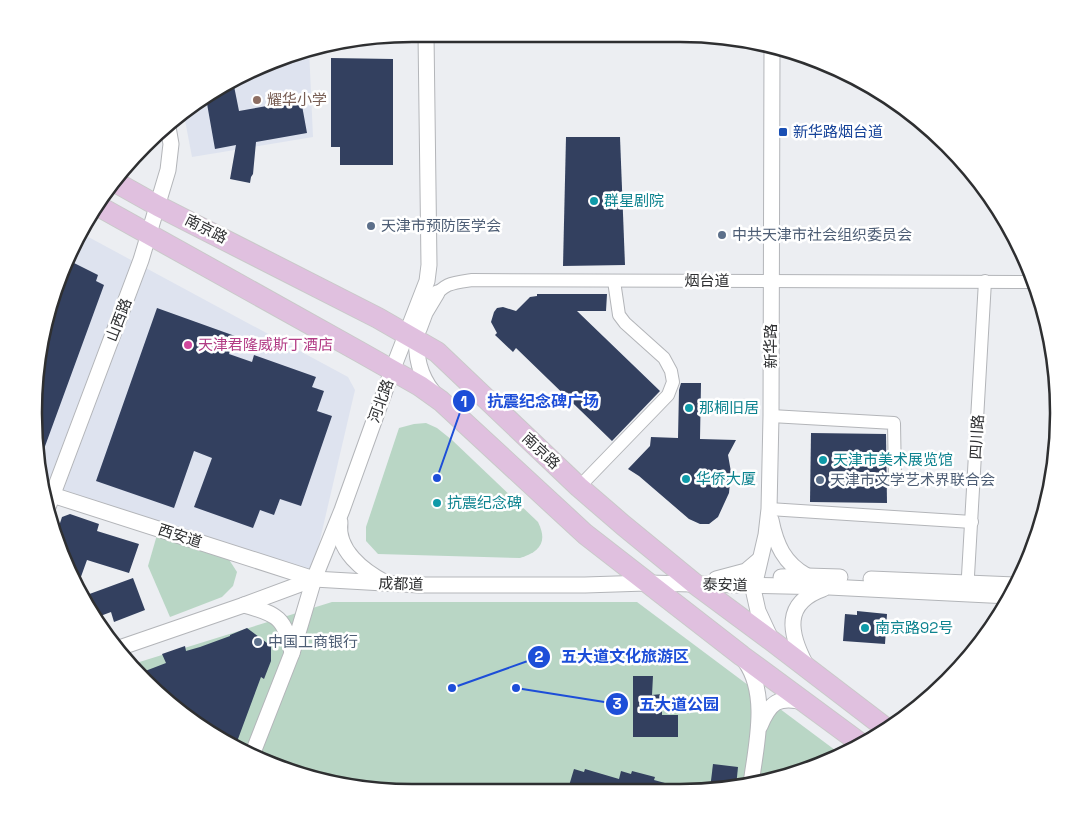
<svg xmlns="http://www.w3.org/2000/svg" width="1092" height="826" font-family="'Space Grotesk','Noto Sans SC',sans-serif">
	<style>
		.built { fill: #dee3ef }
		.green { fill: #b9d6c5 }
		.building { fill: #33405f }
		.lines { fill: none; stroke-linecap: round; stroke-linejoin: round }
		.minor-casing { stroke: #b3b5b9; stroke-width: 14 }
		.tertiary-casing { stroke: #b3b5b9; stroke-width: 17 }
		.primary-casing { stroke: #c9c9c9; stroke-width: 22 }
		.minor { stroke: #fff; stroke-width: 12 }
		.tertiary { stroke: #fff; stroke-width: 15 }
		.primary { stroke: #e0c0df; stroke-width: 20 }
		.education-dot { fill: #8d6e63; stroke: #fff; stroke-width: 2 }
		.transit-dot { fill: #1a4fb4; stroke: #fff; stroke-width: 2 }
		.culture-dot { fill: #0f9aa8; stroke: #fff; stroke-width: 2 }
		.service-dot { fill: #5c6f8a; stroke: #fff; stroke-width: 2 }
		.hotel-dot { fill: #d1479c; stroke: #fff; stroke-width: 2 }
		.labels { text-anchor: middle; stroke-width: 5; stroke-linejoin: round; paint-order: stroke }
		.education-label { font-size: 15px; fill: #785e54; stroke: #fff; text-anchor: start }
		.transit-label { font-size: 15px; fill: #164399; stroke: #fff; text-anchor: start }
		.culture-label { font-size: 15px; fill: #0d838f; stroke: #fff; text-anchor: start }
		.service-label { font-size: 15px; fill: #4e5e75; stroke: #fff; text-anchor: start }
		.street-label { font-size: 15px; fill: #2e2f31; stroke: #fff }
		.hotel-label { font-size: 15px; fill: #b23c85; stroke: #fff; text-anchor: start }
		.rim { fill: none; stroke: #2e2f31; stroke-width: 2.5 }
		.leader { fill: none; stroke: #1d4ed8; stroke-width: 2 }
		.callout-dot { fill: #1d4ed8; stroke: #fff; stroke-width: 2 }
		.mark-label { font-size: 15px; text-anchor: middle; font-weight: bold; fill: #fff }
		.callout-label { font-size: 16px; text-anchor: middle; font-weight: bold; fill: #1d4ed8; stroke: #fff; stroke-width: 5; stroke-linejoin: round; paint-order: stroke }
	</style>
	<rect width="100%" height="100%" fill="#eceef2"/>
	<g class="built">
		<path d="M309,49L313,137L192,157L184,115L223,85Z"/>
		<path d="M81,233L348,377L355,390L312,574L45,490L35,438L41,339L73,245Z"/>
	</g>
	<g class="green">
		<path d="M426,423L437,428L452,440L538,522C548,542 540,552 520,558L378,554L366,541V527L399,428L414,424Z"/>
		<path d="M157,535L226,555L237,572L233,586L222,597L170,617L148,566Z"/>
		<path d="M332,602H637L839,753L801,772L728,789H364L291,772L223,741L163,698L133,664Z"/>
	</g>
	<g class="building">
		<path d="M331,58L393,59V165H340V147H331Z"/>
		<path d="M233,81L239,111L301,100L307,133L256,142L253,174L251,177L250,183L230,179L236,145L215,149L206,98L223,85Z"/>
		<path d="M566,137H620L625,265L563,266Z"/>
		<path d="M74,263L98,275L96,281L104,285L44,449L36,447L35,438L40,350L61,294L57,292L66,265Z"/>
		<path d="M537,294H607L606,311H577L660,391L612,441L516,348L513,352L495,335L497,333L491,322L494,312L497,308L503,307L516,311L530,297L537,296Z"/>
		<path d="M157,308L235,336L229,354L252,362L254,355L316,377L312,387L324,391L317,411L332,416L301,506L280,499L274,515L260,510L253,528L194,507L212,458L194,451L174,508L96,481Z"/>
		<path d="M681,383H701L700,439L736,440L728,455L731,472L729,493L718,517L709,524H700L689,519L639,476L628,469L650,446L651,437L678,438L679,390Z"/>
		<path d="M811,433L886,434L887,503L810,502Z"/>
		<path d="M70,514L99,524L97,531L139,544L129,573L87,560L78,585L55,538L62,517Z"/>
		<path d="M133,578L145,610L114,622L111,612L95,618L84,596Z"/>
		<path d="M857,611L887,614L885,644L843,641L845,614L857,615Z"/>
		<path d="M247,628L271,646V661L264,679L261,677L235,747L223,741L163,698L140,673L166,663L162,654L185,646L186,651L200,647L230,636V635Z"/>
		<path d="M633,676H653L652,695L662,694V715H678V737H633Z"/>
		<path d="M713,764L738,767L736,787L728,789H710Z"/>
		<path d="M574,769L584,772L585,769L619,779L621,771L631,774L632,771L655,777L654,780L676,786V789H568Z"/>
	</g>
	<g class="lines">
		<defs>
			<g id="minor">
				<path d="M431,300C445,283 451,283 472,280L1034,282"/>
				<path d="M771,416L894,423L895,480"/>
				<path d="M579,487L668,395L673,382L671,371L664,358L625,323L619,315L614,281"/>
				<path d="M769,509L972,522"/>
				<path d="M967,593L985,281"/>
			</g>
			<g id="tertiary">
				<path d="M419,329L425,313L437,293"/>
				<path d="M417,332C415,354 419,375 433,392"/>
				<path d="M46,493L314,579"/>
				<path d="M48,507L141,260L168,170L171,144L168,127"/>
				<path d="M771,520C776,545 784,563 807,576"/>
				<path d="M340,522C336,550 363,571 386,583"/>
				<path d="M781,577L807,576L840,577"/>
				<path d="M716,579L746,571L759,560"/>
				<path d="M871,579L1015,585"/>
				<path d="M244,605C278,614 285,618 292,653"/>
				<path d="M771,639L758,611L754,593L756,578L766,535L769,509L771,416L772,46"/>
				<path d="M119,648L244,605L314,579L419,585H585L646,583L829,587L1009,596"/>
				<path d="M745,661C769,695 756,745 751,784"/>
				<path d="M806,665C789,633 783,603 823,589"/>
				<path d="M760,726C770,702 778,696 804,702"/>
				<path d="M252,755L292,653L314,579L342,510L392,371L427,281L429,265L426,34"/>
			</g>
			<g id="primary">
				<path d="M117,183L158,206L378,318L437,352L579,487L623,525L695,584L772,641L887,729"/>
				<path d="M100,207L360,352L420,386L441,401L585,534L742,656L860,743"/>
			</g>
		</defs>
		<use href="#minor" class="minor-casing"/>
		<use href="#tertiary" class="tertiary-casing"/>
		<use href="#primary" class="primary-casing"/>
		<use href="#minor" class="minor"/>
		<use href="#tertiary" class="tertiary"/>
		<use href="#primary" class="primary"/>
	</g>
	<circle class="education-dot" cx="257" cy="100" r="5"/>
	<rect class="transit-dot" x="778" y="127" width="10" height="10" rx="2.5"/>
	<g class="culture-dot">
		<circle cx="594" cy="201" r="5"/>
		<circle cx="689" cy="408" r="5"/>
		<circle cx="823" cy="460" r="5"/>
		<circle cx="686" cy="479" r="5"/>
		<circle cx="437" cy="503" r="5"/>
		<circle cx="865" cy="628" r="5"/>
	</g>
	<g class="service-dot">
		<circle cx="371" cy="226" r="5"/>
		<circle cx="722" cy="235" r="5"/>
		<circle cx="820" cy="480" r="5"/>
		<circle cx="258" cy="642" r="5"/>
	</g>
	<circle class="hotel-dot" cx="188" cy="345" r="5"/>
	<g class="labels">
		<g class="education-label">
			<text x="267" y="105">耀华小学</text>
		</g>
		<g class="transit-label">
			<text x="793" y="137">新华路烟台道</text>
		</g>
		<g class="culture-label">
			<text x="604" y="206">群星剧院</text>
			<text x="699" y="413">那桐旧居</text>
			<text x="833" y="465">天津市美术展览馆</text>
			<text x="696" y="484">华侨大厦</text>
			<text x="447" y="508">抗震纪念碑</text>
			<text x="875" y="633">南京路92号</text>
		</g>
		<g class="service-label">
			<text x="381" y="231">天津市预防医学会</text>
			<text x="732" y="240">中共天津市社会组织委员会</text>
			<text x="830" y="485">天津市文学艺术界联合会</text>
			<text x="268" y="647">中国工商银行</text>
		</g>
		<g class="street-label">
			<text transform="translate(206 229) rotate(27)" y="5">南京路</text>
			<text x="707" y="286">烟台道</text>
			<text transform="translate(119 320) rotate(-69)" y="5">山西路</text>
			<text transform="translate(771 346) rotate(-90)" y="5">新华路</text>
			<text transform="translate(381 401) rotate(-70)" y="5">河北路</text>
			<text transform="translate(977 437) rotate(-87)" y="5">四川路</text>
			<text transform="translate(541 451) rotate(43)" y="5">南京路</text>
			<text transform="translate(180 536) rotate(18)" y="5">西安道</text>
			<text transform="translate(401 584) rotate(2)" y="5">成都道</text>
			<text transform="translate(725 585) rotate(1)" y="5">泰安道</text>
		</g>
		<g class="hotel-label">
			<text x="198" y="350">天津君隆威斯丁酒店</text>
		</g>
	</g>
	<path d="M0 0H1092V826H0ZM412 42H680A370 370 0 0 1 1050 412V414A370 370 0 0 1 680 784H412A370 370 0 0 1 42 414V412A370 370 0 0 1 412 42Z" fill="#fff" fill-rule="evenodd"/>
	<path class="rim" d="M412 42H680A370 370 0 0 1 1050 412V414A370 370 0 0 1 680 784H412A370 370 0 0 1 42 414V412A370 370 0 0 1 412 42Z"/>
	<path class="leader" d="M437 478L464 401M452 688L539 657M516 688L617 704"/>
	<g class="callout-dot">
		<circle cx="437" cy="478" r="5"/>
		<circle cx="452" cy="688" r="5"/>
		<circle cx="516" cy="688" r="5"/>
		<circle cx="464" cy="401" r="12"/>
		<circle cx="539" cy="657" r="12"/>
		<circle cx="617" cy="704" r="12"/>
	</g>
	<g class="mark-label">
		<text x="464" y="407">1</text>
		<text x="539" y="662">2</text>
		<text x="617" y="709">3</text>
	</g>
	<g class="callout-label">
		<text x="543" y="407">抗震纪念碑广场</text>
		<text x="625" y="662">五大道文化旅游区</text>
		<text x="679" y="710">五大道公园</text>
	</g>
</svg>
